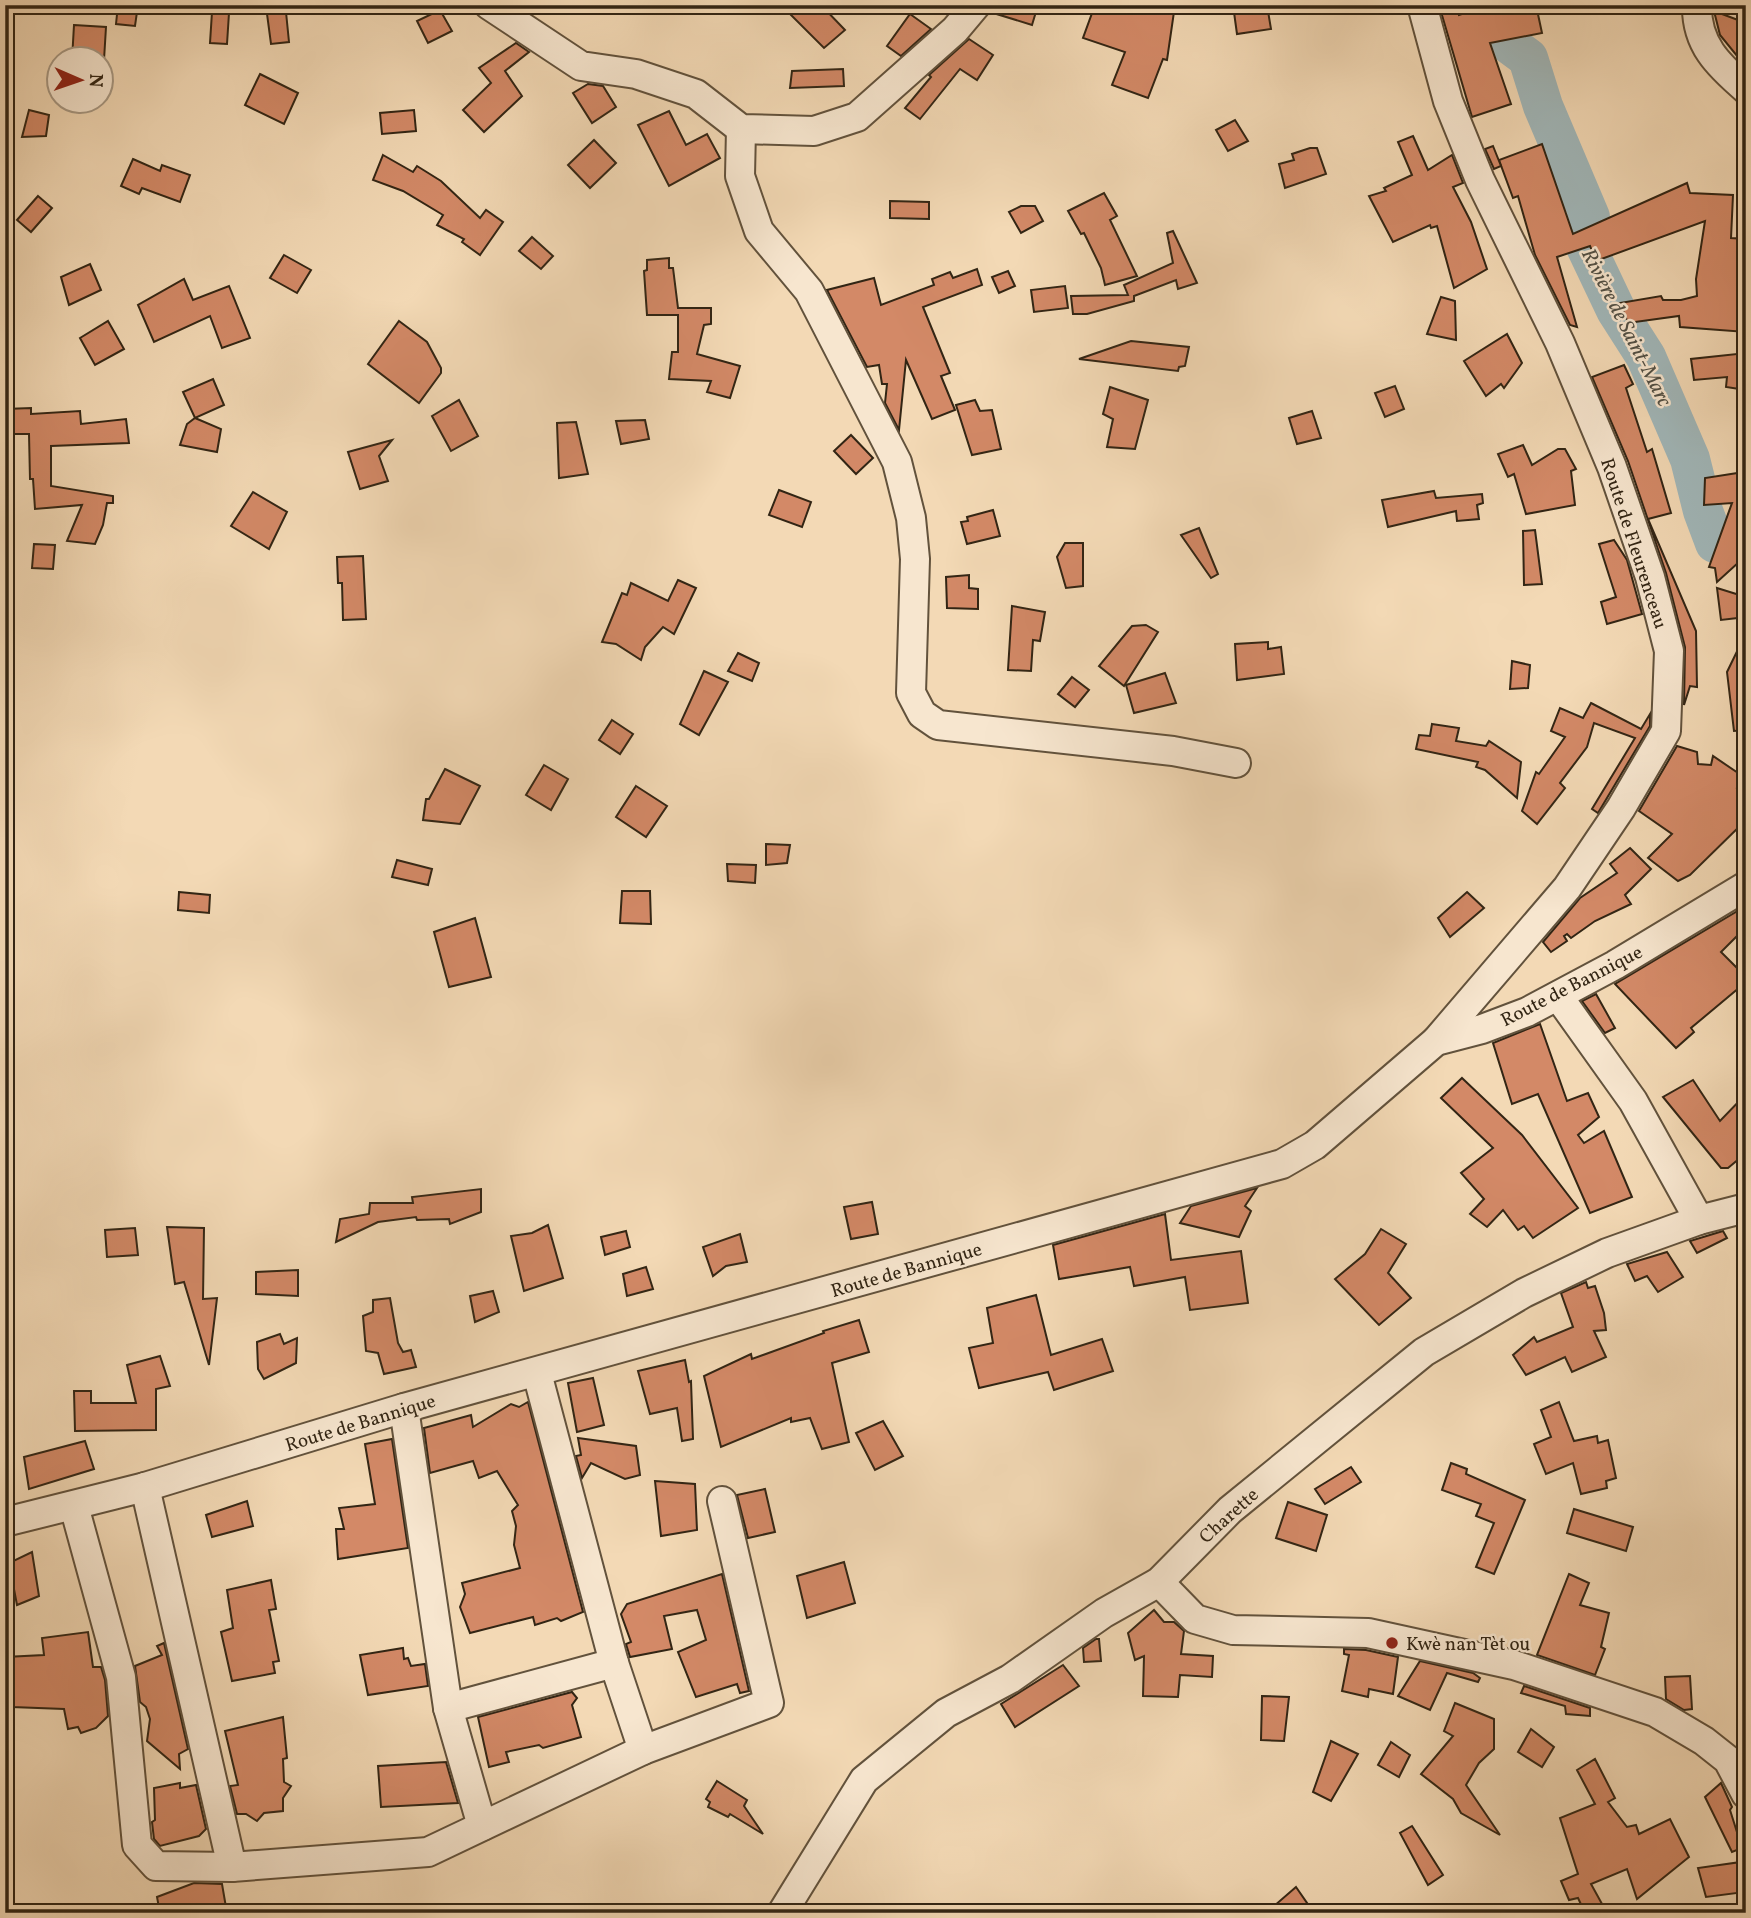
<svg xmlns="http://www.w3.org/2000/svg" width="1751" height="1918" font-family="Vollkorn,serif">
	<style>
		.lines { fill: none; stroke-linecap: round; stroke-linejoin: round }
		.river { stroke: #a1b7b9; stroke-width: 40 }
		.building { fill: #d38967; stroke: #322514; stroke-width: 2 }
		.minor-casing { stroke: #62523c; stroke-width: 32 }
		.minor { stroke: #f7e6cf; stroke-width: 28 }
		.poi-dot { fill: #8f2418; stroke: #f7e6cf; stroke-width: 2.5 }
		.labels { text-anchor: middle; stroke-width: 5; stroke-linejoin: round; paint-order: stroke }
		.street-label { font-size: 19px; fill: #322514; stroke: #f7e6cf }
		.poi-label { font-size: 19px; fill: #322514; stroke: #f7e6cf; text-anchor: start }
		.water-label { font-size: 21px; font-style: italic; fill: #535146; stroke: #f7e6cf }
	</style>
	<rect width="100%" height="100%" fill="#f3d9b5"/>
	<filter id="stains"><feTurbulence type="fractalNoise" baseFrequency=".00286" numOctaves="4"/><feColorMatrix values="0 0 0 0 .2 0 0 0 0 .09 0 0 0 0 .02 0 0 0 .5 -.17"/></filter>
	<radialGradient id="worn" r=".72"><stop offset=".6" stop-color="#630" stop-opacity="0"/><stop offset="1" stop-color="#630" stop-opacity=".3"/></radialGradient>
	<g class="lines">
		<path class="river" d="M1501,5L1505,41L1528,58L1543,106L1590,217L1578,230L1616,310L1646,357L1690,459L1703,511L1715,543"/>
	</g>
	<g class="building">
		<path d="M118,5H138L135,26L116,24Z"/>
		<path d="M781,5H821L845,30L824,48Z"/>
		<path d="M992,5H1038L1032,25L990,12Z"/>
		<path d="M1095,5H1175L1167,60L1163,59L1148,98L1112,85L1125,52L1083,38Z"/>
		<path d="M1233,5H1267L1271,29L1237,34Z"/>
		<path d="M1439,5H1457L1459,15L1478,9L1480,14L1536,5L1542,33L1490,43L1511,104L1472,117Z"/>
		<path d="M440,10L452,31L428,43L417,21Z"/>
		<path d="M1714,11L1746,23V67L1720,35Z"/>
		<path d="M212,12L229,13L227,44L210,43Z"/>
		<path d="M286,12L289,42L271,44L267,14Z"/>
		<path d="M910,14L931,29L901,56L887,46Z"/>
		<path d="M74,25L106,27L104,60H72Z"/>
		<path d="M969,39L993,55L977,80L960,69L920,119L905,108L931,77L929,75Z"/>
		<path d="M516,43L529,52L505,71L522,96L484,132L463,110L491,83L479,68Z"/>
		<path d="M843,69L844,86L790,88L792,71Z"/>
		<path d="M260,74L298,93L284,124L245,105Z"/>
		<path d="M588,84L603,86L616,107L592,123L573,93Z"/>
		<path d="M29,110L49,115L46,136L22,137Z"/>
		<path d="M414,110L416,131L382,134L380,113Z"/>
		<path d="M669,111L686,145L707,134L720,158L669,186L638,125Z"/>
		<path d="M1235,120L1248,141L1228,151L1216,130Z"/>
		<path d="M1413,136L1428,170L1452,155L1463,183L1453,187L1471,222L1487,269L1454,288L1437,226L1431,228L1430,225L1393,242L1369,196L1386,191L1384,188L1412,175L1398,142Z"/>
		<path d="M594,140L616,163L590,188L568,165Z"/>
		<path d="M1542,144L1573,234L1687,183L1690,193L1733,195L1731,238L1746,239V332L1680,327L1679,316L1628,323L1620,303L1661,296L1663,300H1681L1697,296L1696,279L1705,221L1596,261L1590,246L1557,257L1577,327L1570,325L1535,255L1518,196L1513,198L1499,160Z"/>
		<path d="M1493,146L1501,166L1494,169L1485,149Z"/>
		<path d="M1310,148H1317L1326,174L1285,188L1279,164L1294,160L1292,154Z"/>
		<path d="M383,155L413,172L417,166L441,181L480,218L486,210L503,222L480,255L462,242L464,239L437,225L443,215L403,191L373,180Z"/>
		<path d="M133,159L160,171L162,165L190,175L180,202L142,188L139,194L121,186Z"/>
		<path d="M1104,193L1117,216L1110,220L1137,276L1105,285L1101,268L1084,233L1081,234L1068,211Z"/>
		<path d="M38,196L52,208L31,232L17,220Z"/>
		<path d="M890,201L929,202V219L890,218Z"/>
		<path d="M1021,206H1035L1043,221L1021,233L1009,212Z"/>
		<path d="M1173,231L1197,283L1178,289L1176,280L1134,296V301L1087,314H1073L1071,296L1128,295L1124,285L1173,263L1167,233Z"/>
		<path d="M532,237L553,256L541,269L519,251Z"/>
		<path d="M284,255L311,270L297,293L270,278Z"/>
		<path d="M669,258V268H673L678,308H711V324L704,325L697,354L740,366L730,398L707,392L711,381L669,379L672,352H678V315H647L644,271L647,270V260Z"/>
		<path d="M90,264L101,290L69,305L61,277Z"/>
		<path d="M977,269L982,285L923,307L950,373L941,376L955,410L932,419L906,360L899,430L885,403L887,384H882L879,365L867,367L827,290L874,278L881,305L934,285L932,279L950,272L953,278Z"/>
		<path d="M1008,271L1015,286L999,293L992,277Z"/>
		<path d="M184,279L193,300L229,286L250,338L222,348L210,316L154,342L138,305Z"/>
		<path d="M1065,286L1068,308L1034,312L1031,290Z"/>
		<path d="M1441,297L1455,301L1456,340L1427,334Z"/>
		<path d="M108,321L124,349L95,365L80,338Z"/>
		<path d="M399,321L427,342L441,368V373L419,403L368,364Z"/>
		<path d="M1507,334L1522,363L1504,388L1501,384L1486,396L1464,361Z"/>
		<path d="M1131,341L1189,347L1185,366L1179,367L1178,371L1079,359Z"/>
		<path d="M1746,353V390L1726,387L1727,377L1694,380L1691,359Z"/>
		<path d="M1624,365L1633,384L1626,388L1647,452L1652,449L1671,513L1648,519L1696,631L1697,687L1690,686L1684,705L1685,647L1666,573L1628,461L1592,377Z"/>
		<path d="M213,379L224,405L195,418L183,392Z"/>
		<path d="M1395,386L1404,409L1385,417L1375,393Z"/>
		<path d="M1110,387L1148,400L1135,449L1107,447L1113,419L1103,414Z"/>
		<path d="M459,400L478,436L451,451L432,416Z"/>
		<path d="M975,400L980,411L992,410L1001,449L972,455L956,405Z"/>
		<path d="M31,408V414L80,411L81,424L126,419L129,443L51,446V486L113,496V503H107L103,525L95,544L67,541L82,505L35,509L33,479H30L29,434H5V409Z"/>
		<path d="M1312,411L1321,438L1297,444L1289,418Z"/>
		<path d="M195,418L221,429L217,452L180,445L187,424Z"/>
		<path d="M645,420L649,439L621,444L616,421Z"/>
		<path d="M576,422L588,474L559,478L557,423Z"/>
		<path d="M851,435L873,458L856,474L834,451Z"/>
		<path d="M392,440L379,456L388,481L360,489L348,452Z"/>
		<path d="M1523,445L1532,465L1558,449H1565L1576,469L1571,471L1575,505L1526,514L1514,474L1508,477L1498,454Z"/>
		<path d="M1744,472L1746,533L1739,562L1717,582L1715,568L1709,567L1732,503L1704,505L1705,478Z"/>
		<path d="M779,490L811,502L802,527L769,515Z"/>
		<path d="M1434,491L1436,498L1482,494L1483,503L1477,505L1479,519L1457,521L1456,511L1388,527L1382,500Z"/>
		<path d="M253,492L287,512L269,549L231,526Z"/>
		<path d="M993,510L1000,536L967,544L961,522L968,521L967,517Z"/>
		<path d="M1199,528L1218,574L1211,578L1181,535Z"/>
		<path d="M1535,530L1542,584L1524,585L1523,531Z"/>
		<path d="M1614,540L1627,560L1642,614L1607,624L1601,602L1616,597L1599,544Z"/>
		<path d="M1065,543H1083V586L1066,588L1057,557Z"/>
		<path d="M34,544L55,545L53,569L32,568Z"/>
		<path d="M363,556L366,619L343,620L342,583H338L337,557Z"/>
		<path d="M969,575V588L978,589V609L947,608L946,577Z"/>
		<path d="M678,580L696,588L674,634L663,627L645,647L641,660L616,644L602,642L622,593L627,595L631,583L668,601Z"/>
		<path d="M1717,588L1746,597V617L1721,620Z"/>
		<path d="M1012,606L1045,612L1040,641L1033,640L1031,671L1008,670Z"/>
		<path d="M1146,625L1158,632L1124,686L1099,666L1132,626Z"/>
		<path d="M1746,633V730L1734,731L1727,672Z"/>
		<path d="M1268,642V649L1281,647L1284,674L1237,680L1235,644Z"/>
		<path d="M738,653L759,663L752,681L728,671Z"/>
		<path d="M1512,661L1530,665L1528,688L1510,689Z"/>
		<path d="M704,671L728,682L699,735L680,724Z"/>
		<path d="M1165,673L1176,703L1134,713L1126,685Z"/>
		<path d="M1072,677L1089,690L1075,707L1058,694Z"/>
		<path d="M1591,703L1641,729L1650,714V726L1598,813L1592,809L1635,738L1594,723L1587,747L1560,783L1565,788L1537,824L1522,811L1536,772L1539,774L1565,737L1551,731L1560,708L1583,718Z"/>
		<path d="M612,720L633,734L620,754L599,740Z"/>
		<path d="M1432,724L1459,728L1456,741L1486,746L1489,741L1521,762L1517,798L1485,770L1476,767L1478,762L1416,749L1419,735L1430,736Z"/>
		<path d="M1677,746L1697,752L1698,764L1711,765L1713,756L1744,777L1737,788L1746,794V820L1690,875L1678,881L1648,858L1672,834L1639,811Z"/>
		<path d="M544,765L568,779L551,810L526,795Z"/>
		<path d="M445,769L480,786L460,824L423,820L426,799H429Z"/>
		<path d="M636,786L667,806L646,837L616,817Z"/>
		<path d="M766,844L790,845L787,863L766,865Z"/>
		<path d="M1630,848L1651,869L1625,895L1631,904L1595,921L1571,938L1567,934L1564,936L1567,941L1551,952L1543,942L1580,898L1617,873L1610,864Z"/>
		<path d="M397,860L432,869L428,885L392,877Z"/>
		<path d="M727,864L756,865L755,883L728,881Z"/>
		<path d="M622,891H650L651,924L620,923Z"/>
		<path d="M179,892L210,895L209,913L178,910Z"/>
		<path d="M1467,892L1484,908L1450,937L1438,918Z"/>
		<path d="M1746,906V927L1721,952L1746,977V982L1691,1028L1694,1032L1676,1048L1615,984Z"/>
		<path d="M475,918L491,977L449,987L434,932Z"/>
		<path d="M1596,994L1615,1028L1605,1033L1582,1001Z"/>
		<path d="M1540,1024L1567,1101L1588,1093L1599,1117L1578,1135L1584,1143L1604,1131L1632,1197L1590,1213L1538,1094L1512,1104L1493,1043Z"/>
		<path d="M1462,1078L1522,1135L1578,1208L1533,1238L1524,1226L1518,1230L1503,1210L1487,1227L1470,1214L1484,1199L1461,1173L1493,1148L1441,1098Z"/>
		<path d="M1693,1080L1720,1121L1746,1094V1153L1728,1168H1721L1663,1097Z"/>
		<path d="M1257,1188L1245,1206L1251,1211L1239,1237L1180,1223L1191,1206Z"/>
		<path d="M481,1189V1212L450,1224L449,1219L417,1220L416,1217L378,1222L336,1242L340,1219L369,1214L370,1203H413L412,1197Z"/>
		<path d="M872,1202L878,1234L851,1239L844,1207Z"/>
		<path d="M1165,1214L1171,1260L1241,1251L1248,1303L1190,1310L1185,1277L1134,1286L1130,1267L1059,1279L1053,1245Z"/>
		<path d="M548,1225L563,1278L524,1291L511,1236L532,1233Z"/>
		<path d="M167,1227L204,1228L203,1299L217,1298L209,1365L184,1282L175,1284Z"/>
		<path d="M135,1228L138,1255L107,1257L105,1230Z"/>
		<path d="M1381,1229L1406,1244L1388,1273L1411,1298L1379,1325L1335,1279L1365,1254Z"/>
		<path d="M626,1231L630,1247L605,1255L601,1237Z"/>
		<path d="M1723,1231L1727,1238L1697,1253L1690,1241Z"/>
		<path d="M740,1234L747,1262L726,1266L713,1276L703,1247Z"/>
		<path d="M1667,1252L1683,1277L1658,1292L1647,1276L1635,1281L1627,1264Z"/>
		<path d="M646,1267L653,1289L627,1296L623,1274Z"/>
		<path d="M298,1270V1296L256,1294V1272Z"/>
		<path d="M1586,1282L1588,1288L1595,1286L1604,1313L1606,1330L1594,1331L1606,1357L1572,1372L1565,1357L1526,1375L1513,1355L1534,1337L1537,1342L1573,1327L1561,1293Z"/>
		<path d="M493,1291L499,1312L475,1322L470,1296Z"/>
		<path d="M1036,1295L1051,1355L1102,1339L1113,1371L1054,1390L1048,1372L979,1388L969,1348L993,1343L987,1308Z"/>
		<path d="M390,1298L398,1343L403,1352L411,1350L416,1367L384,1374L378,1353L366,1351L363,1316L373,1312V1300Z"/>
		<path d="M859,1320L869,1352L832,1363L849,1442L822,1449L810,1418L791,1422V1418L721,1447L704,1376L751,1354L752,1359L824,1333L823,1331Z"/>
		<path d="M280,1334L284,1344L297,1338L296,1363L264,1379L258,1369L257,1342Z"/>
		<path d="M160,1356L170,1386L156,1389V1430L75,1431L74,1391H91V1403H136L127,1365Z"/>
		<path d="M685,1360L689,1382L691,1381L693,1439L682,1441L677,1408L650,1414L638,1371Z"/>
		<path d="M593,1378L604,1425L577,1432L568,1383Z"/>
		<path d="M528,1402L583,1612L561,1621L557,1618L535,1625L533,1617L470,1633L460,1607L465,1594L462,1583L520,1568L514,1545L516,1526L512,1511L518,1505L497,1471L479,1478L473,1461L430,1473L424,1428L471,1415L473,1427L511,1404L519,1407Z"/>
		<path d="M1559,1402L1574,1441L1597,1436L1598,1443L1608,1440L1616,1478L1606,1481L1607,1488L1581,1494L1573,1463L1546,1474L1534,1444L1551,1437L1541,1410Z"/>
		<path d="M883,1421L903,1456L875,1470L856,1433Z"/>
		<path d="M578,1438L636,1446L640,1475L625,1479L591,1463L582,1478L576,1456L581,1455Z"/>
		<path d="M392,1439L408,1548L338,1559L336,1529H344L339,1508L375,1504L365,1444Z"/>
		<path d="M85,1441L94,1469L29,1489L24,1457Z"/>
		<path d="M1451,1463L1467,1469L1466,1474L1525,1500L1494,1574L1476,1567L1494,1523L1476,1516L1481,1504L1442,1490Z"/>
		<path d="M1351,1467L1361,1482L1325,1504L1315,1489Z"/>
		<path d="M655,1481L695,1484L697,1530L661,1536Z"/>
		<path d="M765,1489L775,1532L748,1538L737,1495Z"/>
		<path d="M247,1501L253,1526L212,1537L206,1515Z"/>
		<path d="M1288,1502L1327,1515L1316,1551L1276,1538Z"/>
		<path d="M1574,1509L1633,1527L1626,1551L1567,1533Z"/>
		<path d="M32,1552L39,1596L17,1605L9,1563Z"/>
		<path d="M844,1562L855,1603L807,1618L797,1576Z"/>
		<path d="M722,1574L749,1691L740,1693L737,1684L696,1697L678,1652L706,1640L697,1610L664,1616L672,1649L630,1657L626,1644L631,1642L621,1614L627,1604Z"/>
		<path d="M1569,1574L1589,1583L1580,1605L1609,1613L1601,1647L1605,1649L1595,1675L1537,1655Z"/>
		<path d="M271,1580L276,1609L269,1610L279,1661L273,1662L275,1673L232,1681L221,1632L233,1628L227,1590Z"/>
		<path d="M1154,1610L1164,1622H1174L1184,1631L1181,1654L1213,1656L1212,1677L1180,1675L1178,1697L1143,1696L1144,1656L1135,1660L1128,1633Z"/>
		<path d="M88,1632L93,1667H101L105,1680L108,1716L96,1728L81,1733L78,1727L68,1729L64,1709L12,1707L13,1682L5,1683V1657L44,1655L42,1638Z"/>
		<path d="M1096,1639H1099L1101,1661L1084,1662L1083,1648Z"/>
		<path d="M164,1643L188,1749L179,1754L180,1769L147,1741L150,1719L146,1707L140,1702L135,1666L162,1655L157,1646Z"/>
		<path d="M403,1648L404,1659L408,1658L411,1666L425,1664L428,1686L368,1695L360,1655Z"/>
		<path d="M1344,1649L1366,1650L1398,1657L1393,1694L1369,1689L1368,1697L1342,1691L1349,1655L1344,1654Z"/>
		<path d="M1420,1661L1473,1673L1480,1678L1478,1682L1447,1673L1430,1710L1398,1696Z"/>
		<path d="M1063,1665L1079,1686L1015,1727L1001,1704Z"/>
		<path d="M1690,1676L1692,1709L1684,1710L1666,1699L1665,1677Z"/>
		<path d="M1524,1686L1590,1708V1716L1566,1714L1565,1706L1521,1693Z"/>
		<path d="M572,1692L577,1698L572,1705L581,1737L543,1748L539,1745L506,1752L509,1762L489,1767L478,1717Z"/>
		<path d="M1262,1696L1289,1697L1284,1741L1261,1740Z"/>
		<path d="M1455,1703L1494,1719V1749L1479,1763L1466,1785L1500,1835L1461,1813L1453,1799L1421,1774L1453,1736L1444,1731Z"/>
		<path d="M283,1717L287,1758L283,1759L284,1782L291,1786L283,1798V1811L264,1813L257,1821L246,1814H237L230,1786L238,1785L225,1731Z"/>
		<path d="M1531,1729L1554,1747L1542,1767L1518,1752Z"/>
		<path d="M1331,1741L1358,1754L1331,1801L1313,1792Z"/>
		<path d="M1391,1742L1410,1755L1399,1777L1378,1765Z"/>
		<path d="M1595,1759L1615,1798L1608,1802L1627,1827L1636,1825L1639,1834L1670,1819L1689,1857L1637,1899L1627,1869L1591,1884L1607,1913H1585L1578,1898L1569,1900L1561,1881L1578,1874L1560,1818L1595,1804L1577,1770Z"/>
		<path d="M446,1762L458,1803L381,1807L378,1766Z"/>
		<path d="M717,1781L747,1800L744,1806L763,1834L730,1814L728,1817L708,1807L710,1802L706,1799Z"/>
		<path d="M180,1783V1788L196,1785L206,1829L199,1836L160,1846L154,1839L152,1822L155,1820L154,1788Z"/>
		<path d="M1721,1783L1732,1807L1730,1810L1742,1848L1732,1852L1705,1797Z"/>
		<path d="M1412,1826L1443,1875L1428,1885L1400,1833Z"/>
		<path d="M1741,1862L1745,1892L1706,1897L1698,1868Z"/>
		<path d="M194,1883L222,1884L227,1913H160L157,1897Z"/>
		<path d="M1296,1887L1307,1903L1297,1913H1266Z"/>
	</g>
	<g class="lines">
		<defs>
			<g id="minor">
				<path d="M489,5L581,66L636,74L696,94L741,129L814,131L857,117L955,30L976,5"/>
				<path d="M1422,5L1448,101L1480,180L1560,343L1612,467L1650,577L1669,651L1666,731L1621,808L1567,888L1436,1041"/>
				<path d="M1697,5C1696,44 1718,65 1746,89"/>
				<path d="M741,129L740,176L759,231L809,291L897,462L911,518L915,559L911,693L922,714L938,725L1173,751L1236,763"/>
				<path d="M1558,996L1633,1101L1699,1220"/>
				<path d="M537,1373L614,1663L643,1750"/>
				<path d="M404,1408L448,1708L482,1826"/>
				<path d="M145,1487L232,1867"/>
				<path d="M74,1506L121,1677L137,1845L156,1866L232,1867L428,1852L643,1750L769,1703L722,1501"/>
				<path d="M5,1522L145,1487L404,1408L1282,1164L1315,1145L1436,1041L1482,1029L1527,1012L1615,965L1746,886"/>
				<path d="M1159,1582L1195,1619L1233,1630L1368,1633L1514,1665L1655,1712L1704,1741L1728,1760L1746,1794"/>
				<path d="M448,1708L614,1663"/>
				<path d="M782,1913L864,1780L946,1713L1010,1679L1104,1613L1159,1582L1230,1510L1424,1352L1524,1293L1607,1253L1699,1220L1746,1208"/>
			</g>
		</defs>
		<use href="#minor" class="minor-casing"/>
		<use href="#minor" class="minor"/>
	</g>
	<circle class="poi-dot" cx="1392" cy="1643" r="7"/>
	<g class="labels">
		<g class="street-label">
			<text transform="translate(1635 543) rotate(72)" y="7">Route de Fleurenceau</text>
			<text transform="translate(1571 985) rotate(-27)" y="7">Route de Bannique</text>
			<text transform="translate(906 1269) rotate(-16)" y="7">Route de Bannique</text>
			<text transform="translate(360 1422) rotate(-17)" y="7">Route de Bannique</text>
			<text transform="translate(1228 1515) rotate(-42)" y="7">Charette</text>
		</g>
		<g class="poi-label">
			<text x="1406" y="1650">Kwè nan Tèt ou</text>
		</g>
		<g class="water-label">
			<text transform="translate(1627 327) rotate(63)" y="7">Rivière de Saint-Marc</text>
		</g>
	</g>
	<rect width="1751" height="1918" fill="none" stroke="#f3d9b5" stroke-width="28"/>
	<rect x="7" y="7" width="1737" height="1904" fill="none" stroke="#322514" stroke-width="3.5"/>
	<rect x="14" y="14" width="1723" height="1890" fill="none" stroke="#322514" stroke-width="2"/>
	<g transform="translate(80 80) rotate(92)"><circle r="33" fill="#f7e6cf" stroke="#a89984" stroke-width="2"/>
	<path d="M0-5L12 26L0 18L-12 26Z" fill="#8f2418"/>
	<text y="-10" font-size="19" font-weight="bold" text-anchor="middle" fill="#322514">N</text>
	</g>
	<rect width="100%" height="100%" filter="url(#stains)"/>
	<rect width="100%" height="100%" fill="url(#worn)"/>
</svg>
